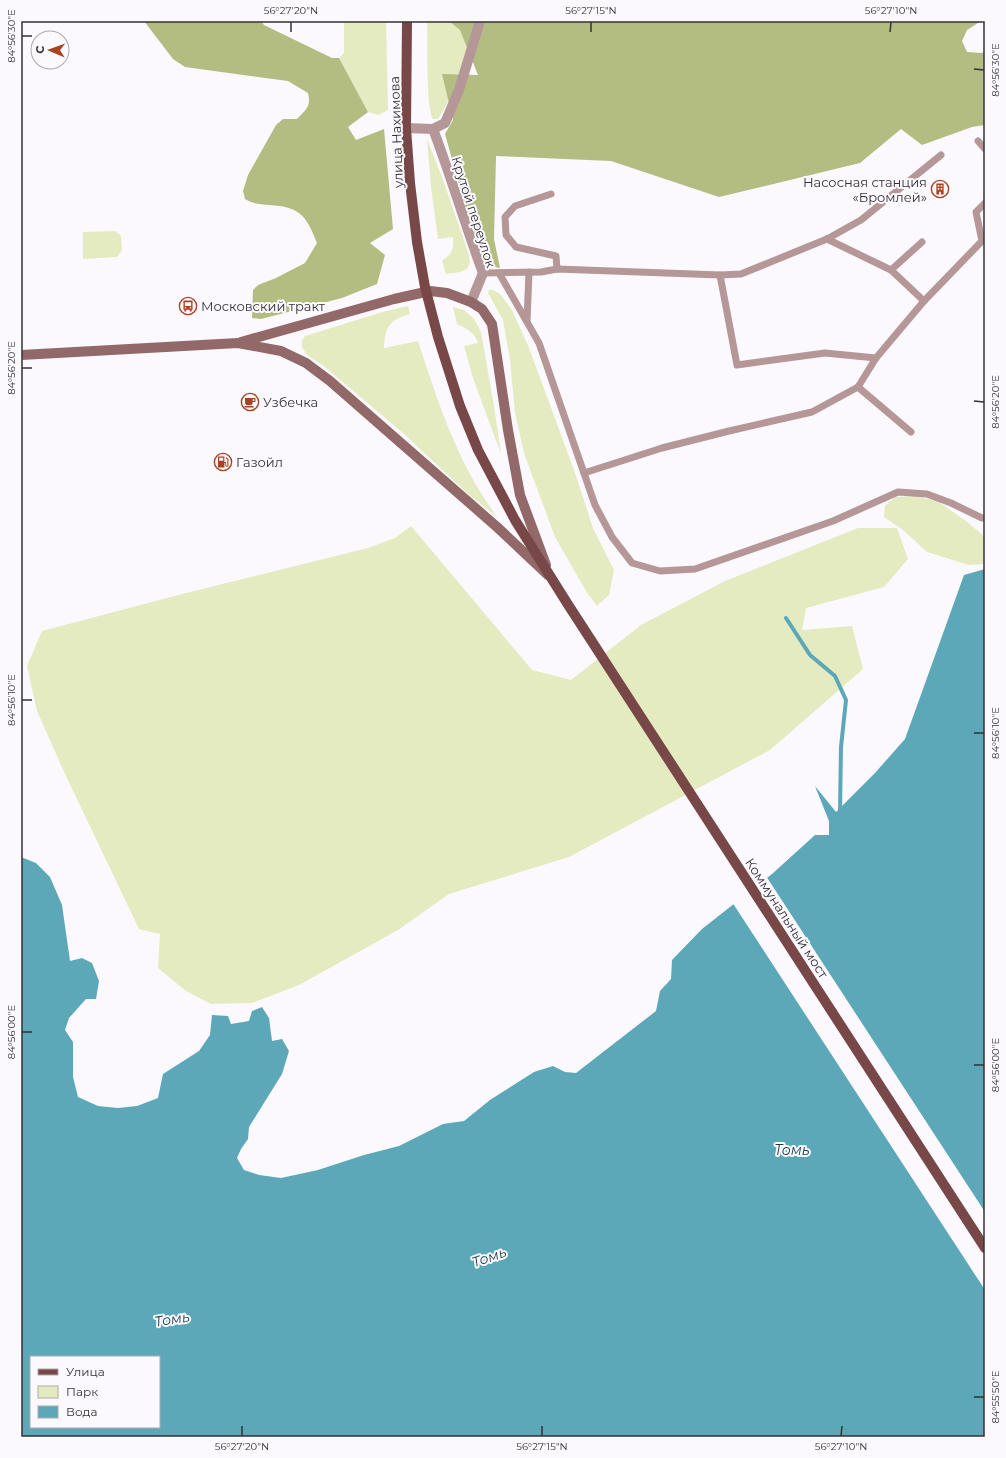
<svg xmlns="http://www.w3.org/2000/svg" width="1006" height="1458" font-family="Montserrat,sans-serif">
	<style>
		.green { fill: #e4ebc0 }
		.forest { fill: #b3bc81 }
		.water { fill: #5ca8b9; fill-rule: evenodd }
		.pier { fill: #fbf8fe }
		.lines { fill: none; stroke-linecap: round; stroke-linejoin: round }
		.stream { stroke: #5ca8b9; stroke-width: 4 }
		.lane { stroke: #b59797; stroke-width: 7 }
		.street { stroke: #b59797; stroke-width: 10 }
		.secondary { stroke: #926868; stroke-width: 10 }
		.primary { stroke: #784748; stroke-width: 10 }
		.ticks { fill: none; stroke: #333236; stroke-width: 1.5 }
		.labels { text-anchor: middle; stroke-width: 4; stroke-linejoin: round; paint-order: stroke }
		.street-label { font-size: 13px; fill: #333236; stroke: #fbf8fe }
		.poi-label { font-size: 13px; fill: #333236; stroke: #fbf8fe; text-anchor: start }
		.water-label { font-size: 14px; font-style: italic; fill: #193d45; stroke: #fbf8fe }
		.neatline { fill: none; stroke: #333236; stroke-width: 1.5 }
		.ticks-label { font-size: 10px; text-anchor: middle; fill: #333236 }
	</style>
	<rect width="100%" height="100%" fill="#fbf8fe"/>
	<g class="green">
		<path d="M344,21H386L388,110L379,115L368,112L339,58L344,53Z"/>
		<path d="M427,21H473C467,50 455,95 438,119H433C426,108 428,39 427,21Z"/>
		<path d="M427,139L442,177L469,255L470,263L467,269L460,272L446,274L442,260C452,255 454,248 453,237L438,239L431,187Z"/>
		<path d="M115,231L121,236L122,250L117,257L83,259V232Z"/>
		<path d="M489,290H493L500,294L512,310L529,348L574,470L593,528L614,570L609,595L597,606L586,591L555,537L524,453L515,413L510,360L503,320L488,293Z"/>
		<path d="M408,306L410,314C390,320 385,326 384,348L418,341C439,405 457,462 497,517L467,493L403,433L325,367L307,355L302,347V341L305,336L386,311Z"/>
		<path d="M453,307L464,310L474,319L481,332L494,406L501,454L473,378L464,346L478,343C474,332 467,329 457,324Z"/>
		<path d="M916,496L937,501L966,521L985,537V564L969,565L927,552L903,530L884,517L885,506L895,497Z"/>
		<path d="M411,526L532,670L571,680L641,625L725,581L858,528H897L908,559L884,587L806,608L802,630L852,626L863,669L770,750L569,857L449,894L398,930L299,985L252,1003L211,1004L186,991L158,968L160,934L139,929L65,774L37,711L27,666L42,631L186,593L368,548L395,538Z"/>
	</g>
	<g class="forest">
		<path d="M144,21H261L264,25L332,58H339L368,112L348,127L356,140L384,129L393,229L370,243L385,255L377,284L342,298L261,319L252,318L253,290L258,285L276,278L305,263L317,243C306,215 300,207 269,205C260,204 253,204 245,199L243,191L248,175L276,125L283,119H297C307,109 311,106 308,93L288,81L185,67L173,59Z"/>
		<path d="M449,21H981L967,30L962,41L967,52L982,53L985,51V125L972,127L922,145L901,129L860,163L719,197L611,161L496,156L494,239L500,268L485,265L464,202L445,134L453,120L442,74L478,75L460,30Z"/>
	</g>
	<path class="water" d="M985,569V1437H21V857L36,863L50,877L62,905L70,961L82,958L92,963L99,981L96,999H86L69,1018L65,1030L73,1042V1077L78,1097L98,1106L118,1108L137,1106L158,1098L163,1074L199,1051L210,1035L212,1015L228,1016L231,1024L249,1021L252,1011L262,1007L269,1018L272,1041L282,1039L289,1051L282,1074L249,1127L248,1139L241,1149L237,1158L244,1170L259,1175L281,1178L318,1170L364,1155L399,1146L443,1124L464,1121L490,1100L534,1072L553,1066L565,1072L576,1073L656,1011L660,991L671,979L672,960L702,929L772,874L815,835H829V821L815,786L836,812L875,773L905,739L964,575ZM31,1357H159V1427H31Z"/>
	<path class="pier" d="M766,876L985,1212V1290L732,902Z"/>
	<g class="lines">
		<path class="stream" d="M786,618L810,655L835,676L846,700L841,747L840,813"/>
		<g class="lane">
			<path d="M978,141L985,149"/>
			<path d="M551,194L515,206L505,217L506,235L516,247L556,256L557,269"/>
			<path d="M827,239L891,270L924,301"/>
			<path d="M891,270L922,242"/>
			<path d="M483,273L541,272L557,269L720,275L741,274L827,239L861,220L941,155"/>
			<path d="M499,273L539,343L595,505L612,537L632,563L660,571L695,569L833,521L898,492L927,494L951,503L982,518"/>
			<path d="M720,275L737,365L825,353L876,358"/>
			<path d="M527,321L529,272"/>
			<path d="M858,387L911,432"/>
			<path d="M584,473L662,448L729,431L812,412L858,387L876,358L924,301L982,241L976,212L985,203"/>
		</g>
		<g class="street">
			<path d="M406,128L433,129C451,176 465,225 483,273L471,302"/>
			<path d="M433,129L445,123L459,90L480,21"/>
		</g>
		<g class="secondary">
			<path d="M241,342L394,299L430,291L447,293L471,302L482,309L492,324L508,430L520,495L546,565"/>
			<path d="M21,355L238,343L281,351L306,363L330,381L497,527L548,575"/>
		</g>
		<path class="primary" d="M407,21L406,128L410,183L417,242L425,287L438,337L460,406L478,450L515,520L567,603L985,1248"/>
	</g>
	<path class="ticks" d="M291,32V22M591,32V22M890,32L891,22M22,36H32M974,69L984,70M22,368H32M974,401L984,402M22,700H32M974,733H984M22,1032H32M974,1065H984M974,1397H984M242,1436V1426M542,1436V1426M841,1436L842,1426"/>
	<defs>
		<symbol id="building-ring" viewBox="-11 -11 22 22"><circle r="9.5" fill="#fbf8fe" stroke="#a9421e" stroke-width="1.5"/><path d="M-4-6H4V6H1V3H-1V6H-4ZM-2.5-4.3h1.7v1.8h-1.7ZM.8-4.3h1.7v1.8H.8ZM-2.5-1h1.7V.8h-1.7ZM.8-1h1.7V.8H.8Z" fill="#a9421e"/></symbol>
		<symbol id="bus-ring" viewBox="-11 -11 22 22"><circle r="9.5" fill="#fbf8fe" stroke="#a9421e" stroke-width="1.5"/><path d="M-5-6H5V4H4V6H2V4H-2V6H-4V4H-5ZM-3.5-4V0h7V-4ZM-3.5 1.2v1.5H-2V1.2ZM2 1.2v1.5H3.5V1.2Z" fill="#a9421e"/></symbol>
		<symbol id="cafe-ring" viewBox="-11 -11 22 22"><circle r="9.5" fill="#fbf8fe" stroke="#a9421e" stroke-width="1.5"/><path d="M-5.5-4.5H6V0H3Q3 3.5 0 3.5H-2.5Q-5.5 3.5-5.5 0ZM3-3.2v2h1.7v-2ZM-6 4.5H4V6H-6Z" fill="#a9421e"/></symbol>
		<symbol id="fuel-ring" viewBox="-11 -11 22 22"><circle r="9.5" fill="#fbf8fe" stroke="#a9421e" stroke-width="1.5"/><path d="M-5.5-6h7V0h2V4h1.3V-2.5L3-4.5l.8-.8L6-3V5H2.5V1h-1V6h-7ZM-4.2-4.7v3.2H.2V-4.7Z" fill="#a9421e"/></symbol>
	</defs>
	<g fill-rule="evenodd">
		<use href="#building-ring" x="930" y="179" width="20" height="20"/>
		<use href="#bus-ring" x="178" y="296" width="20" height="20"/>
		<use href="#cafe-ring" x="240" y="392" width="20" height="20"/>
		<use href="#fuel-ring" x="213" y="452" width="20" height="20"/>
	</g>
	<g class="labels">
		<g class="street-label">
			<text transform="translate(396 132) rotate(-92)" y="5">улица Нахимова</text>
			<text transform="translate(474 212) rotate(72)" y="5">Крутой переулок</text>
			<text transform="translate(787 918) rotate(57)" y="5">Коммунальный мост</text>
		</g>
		<g class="poi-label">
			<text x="927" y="187" text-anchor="end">Насосная станция<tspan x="927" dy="15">«Бромлей»</tspan></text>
			<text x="201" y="311">Московский тракт</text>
			<text x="263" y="407">Узбечка</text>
			<text x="236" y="467">Газойл</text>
		</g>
		<g class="water-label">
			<text x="792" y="1155">Томь</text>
			<text transform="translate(489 1257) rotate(-19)" y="5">Томь</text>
			<text transform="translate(172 1319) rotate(-9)" y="5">Томь</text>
		</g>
	</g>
	<rect width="1006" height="1458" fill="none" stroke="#fbf8fe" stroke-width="44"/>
	<rect x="30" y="1356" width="130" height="72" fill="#fbf8fe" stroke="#aba9ae"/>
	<rect x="38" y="1369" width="20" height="6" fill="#784748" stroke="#aba9ae"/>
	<text x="66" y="1376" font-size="12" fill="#333236">Улица</text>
	<rect x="38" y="1386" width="20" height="12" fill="#e4ebc0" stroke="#aba9ae"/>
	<text x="66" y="1396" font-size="12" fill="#333236">Парк</text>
	<rect x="38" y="1406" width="20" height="12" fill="#5ca8b9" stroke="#aba9ae"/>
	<text x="66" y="1416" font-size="12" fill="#333236">Вода</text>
	<g transform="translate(50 50) rotate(272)"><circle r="19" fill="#fbf8fe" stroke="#aba9ae"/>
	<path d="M0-3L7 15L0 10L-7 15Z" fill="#a9421e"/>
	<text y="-6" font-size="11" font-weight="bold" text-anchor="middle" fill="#333236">С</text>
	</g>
	<rect x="22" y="22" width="962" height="1414" class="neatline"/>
	<g class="ticks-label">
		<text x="291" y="14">56°27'20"N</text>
		<text x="591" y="14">56°27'15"N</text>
		<text x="891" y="14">56°27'10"N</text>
		<text transform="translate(11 36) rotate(-90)" y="4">84°56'30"E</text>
		<text transform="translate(995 70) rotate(-90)" y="4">84°56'30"E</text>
		<text transform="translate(11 368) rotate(-90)" y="4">84°56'20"E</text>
		<text transform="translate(995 402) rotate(-90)" y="4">84°56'20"E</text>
		<text transform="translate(11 700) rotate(-90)" y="4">84°56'10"E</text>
		<text transform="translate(995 733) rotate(-90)" y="4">84°56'10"E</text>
		<text transform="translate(11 1032) rotate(-90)" y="4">84°56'00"E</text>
		<text transform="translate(995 1065) rotate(-90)" y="4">84°56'00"E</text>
		<text transform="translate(995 1397) rotate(-90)" y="4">84°55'50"E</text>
		<text x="242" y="1450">56°27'20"N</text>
		<text x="542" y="1450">56°27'15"N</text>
		<text x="841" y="1450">56°27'10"N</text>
	</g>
</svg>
